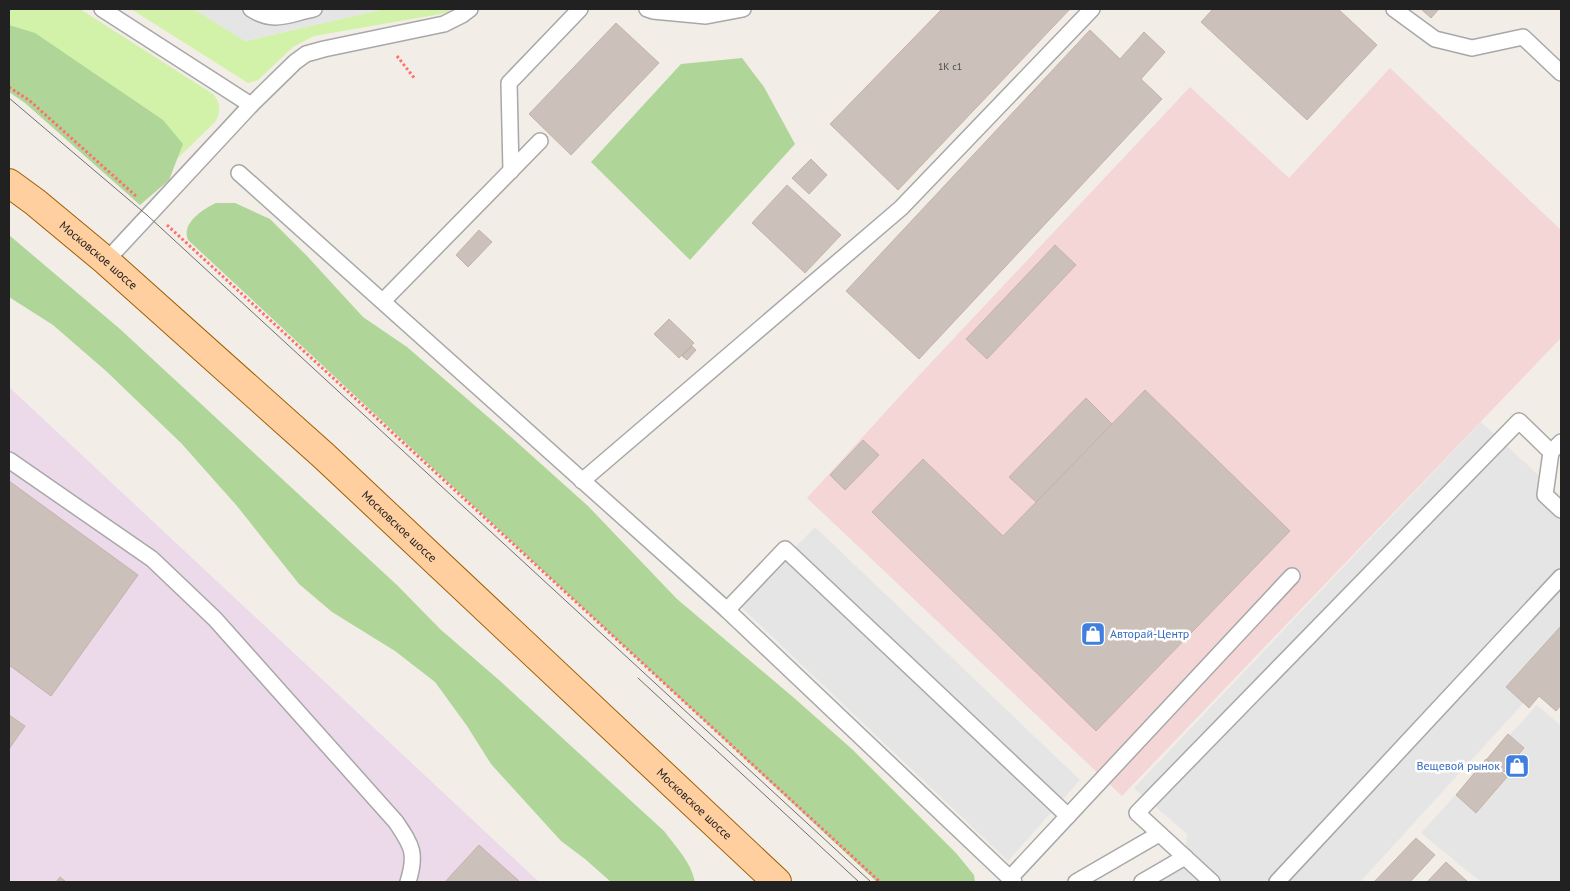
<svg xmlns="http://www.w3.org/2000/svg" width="1570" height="891" font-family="'PT Sans',sans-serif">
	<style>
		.commercial { fill: #f4d6d7 }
		.industrial { fill: #ecd9ea }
		.grass { fill: #d2f1a9 }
		.forest { fill: #afd698 }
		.parking { fill: #e5e5e5 }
		.building { fill: #cbc0ba; stroke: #c6b3a8 }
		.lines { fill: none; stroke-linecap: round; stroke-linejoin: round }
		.lane-casing { stroke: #a8a8a8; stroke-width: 18 }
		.primary-casing { stroke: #9f5e00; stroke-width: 30 }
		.path { stroke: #ff706c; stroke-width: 3; stroke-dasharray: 2.5 2.5; stroke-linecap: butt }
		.lane { stroke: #fff; stroke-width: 15 }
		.primary { stroke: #ffcfa0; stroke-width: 28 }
		.tram { stroke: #6f6f6f; stroke-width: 1 }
		.labels { text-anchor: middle; stroke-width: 5; stroke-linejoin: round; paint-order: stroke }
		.number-label { font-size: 10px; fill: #4c4947 }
		.street-label { font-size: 12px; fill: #212121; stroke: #fff }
		.shop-label { font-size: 12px; fill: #366cbe; stroke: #fff; text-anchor: start }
	</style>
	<rect width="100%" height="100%" fill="#f2eee7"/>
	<path class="commercial" d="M1390,68L1561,230V338L1122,796L807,498L910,385L1190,87L1289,178Z"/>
	<path class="industrial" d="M9,387L539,882H9Z"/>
	<g class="grass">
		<path d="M9,9H80L213,94C221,103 221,112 215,122L141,194L9,80Z"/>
		<path d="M131,9H194L245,41L384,9H454L446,13L314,36L293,47L258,80L248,83Z"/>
	</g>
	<g class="forest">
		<path d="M9,25L35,33L163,120L183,144L169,180L140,205L25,103L9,92Z"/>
		<path d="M742,58L764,87L795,144L690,260L591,162L681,64Z"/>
		<path d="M216,203H235L270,219L307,256L363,317L407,347L502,429L588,506L677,599L793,697L853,750L956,853L974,875L975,882H877L188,240C181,223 203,209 216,203Z"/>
		<path d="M9,235L120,329L398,586L440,629L499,680L664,831C676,847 691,862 695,882H611L585,859L561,841L491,764L467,726L435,682L395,651L332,612L299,584L237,506L181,443L106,371L53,325L9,297Z"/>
	</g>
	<g class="parking">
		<path d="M194,9H384L245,41Z"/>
		<path d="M1481,422L1561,496V662L1360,882H1156L1185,857L1187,834L1134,788Z"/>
		<path d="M815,527L1080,780L1008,861L739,605Z"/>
		<path d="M1537,705L1561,726V882H1481L1421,833Z"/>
	</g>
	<g class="building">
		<path d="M942,9H1070L898,190L830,124Z"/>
		<path d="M1213,9H1338L1377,45L1307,120L1201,22Z"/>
		<path d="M1421,9H1439L1431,18Z"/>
		<path d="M616,23L659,63L571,155L529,114Z"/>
		<path d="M1090,30L1120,59L1144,32L1165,52L1141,79L1162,99L919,359L846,291Z"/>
		<path d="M811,159L827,175L809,194L792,178Z"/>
		<path d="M787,185L841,235L805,273L752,223Z"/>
		<path d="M479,230L492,242L468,267L456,255Z"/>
		<path d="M1055,245L1076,265L987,359L966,339Z"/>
		<path d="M669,319L694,343L679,358L654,334Z"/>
		<path d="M692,346L696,350L687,360L682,356Z"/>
		<path d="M1145,390L1290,531L1096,731L872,512L923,459L1003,536Z"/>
		<path d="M1086,398L1112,424L1036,502L1009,477Z"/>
		<path d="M863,440L879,455L845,490L830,475Z"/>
		<path d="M9,481L138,575L51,696L9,665Z"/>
		<path d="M1561,626V705L1556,711L1539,696L1529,708L1506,687Z"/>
		<path d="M9,715L25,726L9,749Z"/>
		<path d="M1508,734L1524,748L1504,772L1487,759Z"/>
		<path d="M1486,759L1507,777L1476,813L1456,795Z"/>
		<path d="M1416,838L1435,855L1410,882H1374Z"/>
		<path d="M479,845L519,881L518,882H445Z"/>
		<path d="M1446,862L1468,882H1427Z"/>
		<path d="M60,877L66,882H56Z"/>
	</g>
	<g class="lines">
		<defs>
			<g id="lane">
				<path d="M102,9L251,105L106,261"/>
				<path d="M251,9C274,24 288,14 314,9"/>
				<path d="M647,9L653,11L706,16L743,9"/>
				<path d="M1394,9L1435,39L1472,48L1523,37L1561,73"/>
				<path d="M251,105L295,62L306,54L324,49L444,24L462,15L470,9"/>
				<path d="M511,171L509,83L580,9"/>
				<path d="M239,173L727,610L1014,882"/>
				<path d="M383,301L540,141"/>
				<path d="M1551,452L1545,495L1561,510"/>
				<path d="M9,460L152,559L215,619L396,822C412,846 417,853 408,882"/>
				<path d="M582,481L901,208L1092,9"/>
				<path d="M727,610L785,549L1068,816"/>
				<path d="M1010,878L1292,576"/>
				<path d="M1076,882L1159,834"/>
				<path d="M1142,882L1185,857"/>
				<path d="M1212,882L1137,813L1519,421L1551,452L1561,442"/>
				<path d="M1277,882L1561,577"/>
			</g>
			<g id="primary">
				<path id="s1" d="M9,183L35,202L106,261L324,456L777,882"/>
			</g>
		</defs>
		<use href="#lane" class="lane-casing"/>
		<use href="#primary" class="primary-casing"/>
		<g class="path">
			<path d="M397,56L415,79"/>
			<path d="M9,87L30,101L137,197"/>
			<path d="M167,225L880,882"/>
		</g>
		<use href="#lane" class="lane"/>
		<use href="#primary" class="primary"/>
		<g class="tram">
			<path d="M9,98L148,216L871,882"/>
			<path d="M638,678L859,882"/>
		</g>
	</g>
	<defs>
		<symbol id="shop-square" viewBox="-11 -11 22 22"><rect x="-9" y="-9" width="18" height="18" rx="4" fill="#3f7fe0" stroke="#fff"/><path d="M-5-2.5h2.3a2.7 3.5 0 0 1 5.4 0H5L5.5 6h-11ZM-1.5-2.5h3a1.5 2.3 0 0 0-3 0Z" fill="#fff"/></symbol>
	</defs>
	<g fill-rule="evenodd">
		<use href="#shop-square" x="1079" y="620" width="28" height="28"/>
		<use href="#shop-square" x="1503" y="752" width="28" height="28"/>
	</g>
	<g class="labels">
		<g class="number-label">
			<text x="950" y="70">1К с1</text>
		</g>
		<g class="street-label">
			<text dy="4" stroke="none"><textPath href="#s1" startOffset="115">Московское шоссе</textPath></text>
			<text dy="4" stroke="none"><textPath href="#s1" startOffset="520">Московское шоссе</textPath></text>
			<text dy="4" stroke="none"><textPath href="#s1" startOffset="925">Московское шоссе</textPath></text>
		</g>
		<g class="shop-label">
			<text x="1110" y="638">Авторай-Центр</text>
			<text x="1500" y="770" text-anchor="end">Вещевой рынок</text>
		</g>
	</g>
	<rect width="1570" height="891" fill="none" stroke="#212121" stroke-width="20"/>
</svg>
